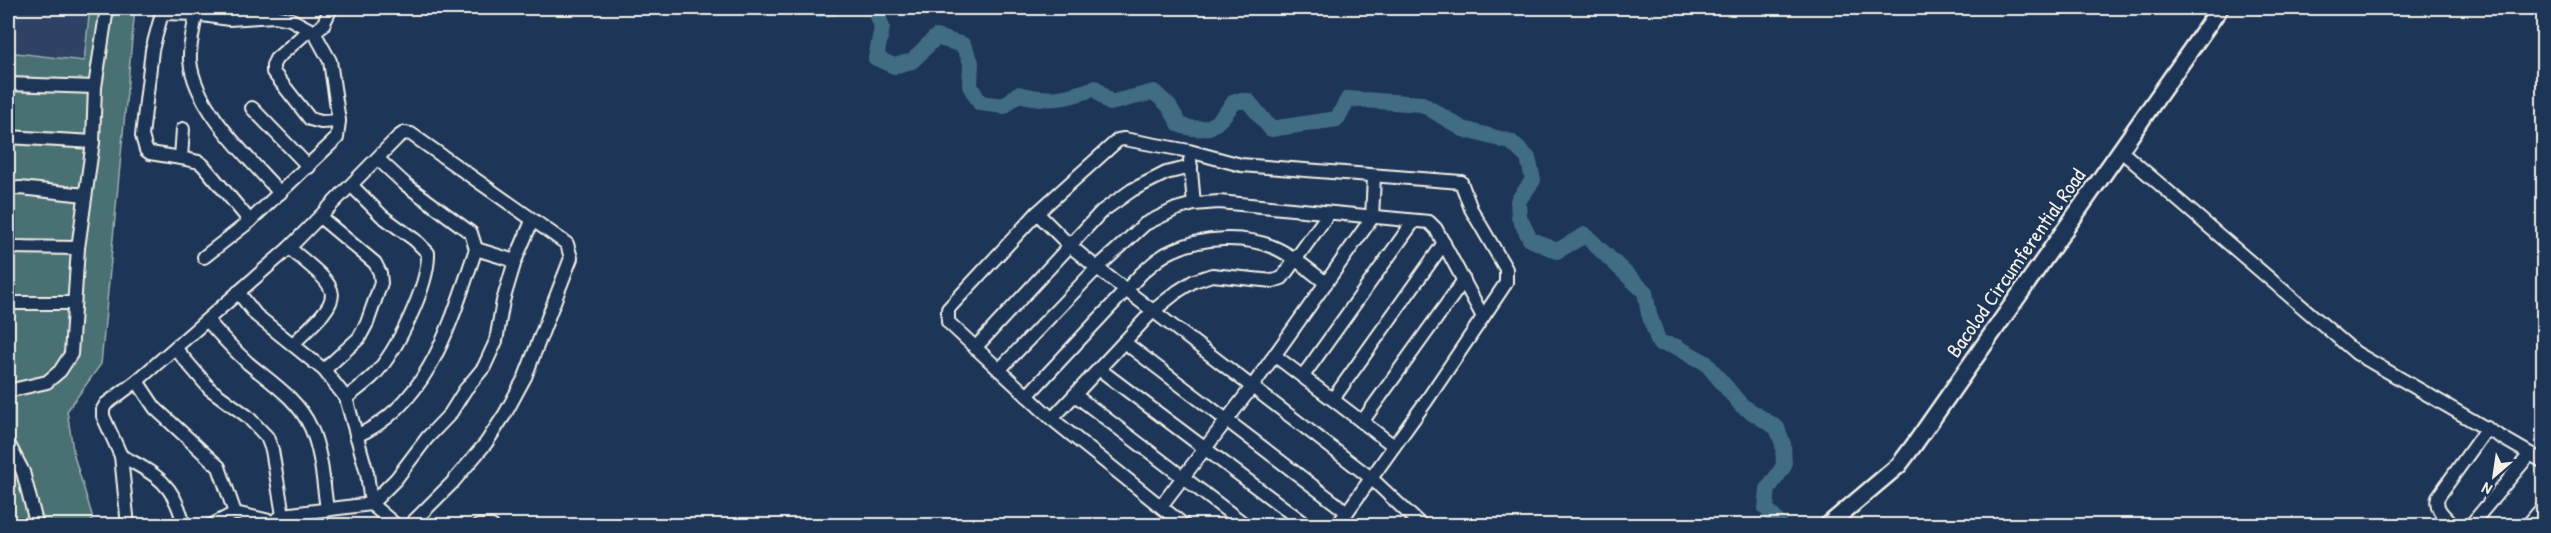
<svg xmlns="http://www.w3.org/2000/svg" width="2551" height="533" font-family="'Patrick Hand',sans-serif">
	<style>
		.built { fill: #2e4266 }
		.green { fill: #496f73; stroke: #9eb0ae; stroke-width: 1.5 }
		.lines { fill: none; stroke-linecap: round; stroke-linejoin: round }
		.river { stroke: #406c84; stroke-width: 16 }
		.minor-casing { stroke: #f4f1e8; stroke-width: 16 }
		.major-casing { stroke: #f4f1e8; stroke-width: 20 }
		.minor { stroke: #1d3557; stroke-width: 12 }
		.major { stroke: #1d3557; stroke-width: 15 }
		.labels { text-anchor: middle; stroke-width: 4.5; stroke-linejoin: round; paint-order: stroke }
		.street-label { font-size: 21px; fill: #f4f1e8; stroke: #1d3557 }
	</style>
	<rect width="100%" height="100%" fill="#1d3557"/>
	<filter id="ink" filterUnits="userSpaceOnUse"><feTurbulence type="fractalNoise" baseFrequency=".0167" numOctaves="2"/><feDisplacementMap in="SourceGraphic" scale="12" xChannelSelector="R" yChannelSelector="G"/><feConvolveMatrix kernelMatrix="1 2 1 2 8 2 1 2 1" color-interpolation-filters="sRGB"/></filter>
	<g filter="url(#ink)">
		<path class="built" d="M8,8H90L84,61L8,52Z"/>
		<path class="green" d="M90,8H135L101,364L67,411L74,456L92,515L91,525L8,526V52L84,61Z"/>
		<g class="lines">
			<g class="river">
				<path d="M818,8L819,9L832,8"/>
				<path d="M875,8L882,27L876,58L894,66L912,61L936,37L963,45L971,62L970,86L980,103L1004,106L1018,94C1050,102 1065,99 1095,88L1110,103L1154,92L1169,106L1180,125C1211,135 1217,124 1235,101H1248L1271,129L1337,119L1348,99L1422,104L1463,129L1511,142L1528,158L1533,180L1518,201L1519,217L1530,239L1557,251L1585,235L1645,292L1649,314L1659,343L1675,346L1706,363L1741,405L1777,428L1783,444L1784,466L1768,489L1766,508L1781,526"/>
			</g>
			<defs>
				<g id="minor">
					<path d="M196,14C194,29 189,45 190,60C194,108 249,158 280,193"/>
					<path d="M309,30L276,59L273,65V72L310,119L321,122L339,121"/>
					<path d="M8,84L95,87"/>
					<path d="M252,108L309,167"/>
					<path d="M183,129L181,158L199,162L203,165L250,221"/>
					<path d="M8,137L93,142"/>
					<path d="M2121,151L2356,353L2544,462"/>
					<path d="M181,158L150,153L146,150L142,136L152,50L162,13L196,14L229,19L275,16L290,19L314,32L323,25L331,8"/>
					<path d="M1190,160L1194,204"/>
					<path d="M8,189L20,188L85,195"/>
					<path d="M1037,213L1069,245L1097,268L1371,478L1422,526"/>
					<path d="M320,217L375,263L380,273L381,283L367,323L359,338L324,370"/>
					<path d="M8,247L78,248"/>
					<path d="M289,248C346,294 345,294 293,344"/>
					<path d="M476,249L515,261"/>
					<path d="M204,257L250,221L337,138L339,121L330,61L314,32"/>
					<path d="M238,292L256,315L324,370L346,398L367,473L371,504L397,526"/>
					<path d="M8,303H74"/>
					<path d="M207,320C220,335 233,349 248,363C272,383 298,399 311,428C322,453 323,483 327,509"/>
					<path d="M1124,342L1347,512"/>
					<path d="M175,348L210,389L247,416L267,437L272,450L283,515"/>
					<path d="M975,348L1101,212L1132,190L1166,173L1191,167"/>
					<path d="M1274,355L1394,446"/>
					<path d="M1099,369L1308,526"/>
					<path d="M999,370L1097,268L1145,224L1176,209L1194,204L1219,202L1429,222L1436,229L1483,317"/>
					<path d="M1303,376L1414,221"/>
					<path d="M137,381L155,408L219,467L235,513"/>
					<path d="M8,391L47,382L60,371L71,354L78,248L93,142L95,87L107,8"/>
					<path d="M1075,395L1247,526"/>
					<path d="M1027,396L1141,274C1151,265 1161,255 1174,250C1202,237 1243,235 1273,247C1292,255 1309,270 1326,283"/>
					<path d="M346,398C355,391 366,383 374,375C397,351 429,285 428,253L415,240L382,216L352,186"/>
					<path d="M1333,399L1444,243"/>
					<path d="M1052,419L1153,311L1178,291L1194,281L1212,275L1273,281L1282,278L1329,213"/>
					<path d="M1362,422L1464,280"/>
					<path d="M356,436C430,405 452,318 476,249L471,233L405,184L378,159"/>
					<path d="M8,443L23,472L37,526"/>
					<path d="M121,456C157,474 175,485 184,526"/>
					<path d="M1161,506L1252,387L1372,218L1374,177"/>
					<path d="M128,526L121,456L103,416V409L106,404L137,381L289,248L398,137L404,133L411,134L567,244L571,258L525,377L505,414L486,443L452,483L409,526"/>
					<path d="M210,526L235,513L274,522L283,515L371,504L396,479L427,438L450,414L465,390L484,367L496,341L503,301L515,261L532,221"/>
					<path d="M478,526H492"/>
					<path d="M1185,526L1052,419L948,322V309L1037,213L1118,140L1124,139L1189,151L1241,165L1461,182L1471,209L1506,269V283L1427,400L1337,526"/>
					<path d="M2454,526C2446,517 2434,510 2438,497L2487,428"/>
					<path d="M2470,526L2530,454"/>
					<path d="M2527,526L2544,506"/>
				</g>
				<path id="major" d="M1827,526L1899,465L1914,445L2220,8"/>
			</defs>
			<use href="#minor" class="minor-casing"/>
			<use href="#major" class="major-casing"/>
			<use href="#minor" class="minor"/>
			<use href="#major" class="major"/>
		</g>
	</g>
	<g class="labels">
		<g class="street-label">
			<text transform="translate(2016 263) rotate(-55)" y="7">Bacolod Circumferential Road</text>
		</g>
	</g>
	<rect width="2551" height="533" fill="none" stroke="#1d3557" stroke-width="30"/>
	<rect x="15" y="15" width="2521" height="503" fill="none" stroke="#f4f1e8" stroke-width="2" filter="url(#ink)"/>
	<g transform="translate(2494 476) rotate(209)" stroke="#1d3557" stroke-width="4.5" paint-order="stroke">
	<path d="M0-4.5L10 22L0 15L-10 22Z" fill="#f4f1e8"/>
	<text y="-9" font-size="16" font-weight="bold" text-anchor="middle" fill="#f4f1e8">N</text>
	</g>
</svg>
